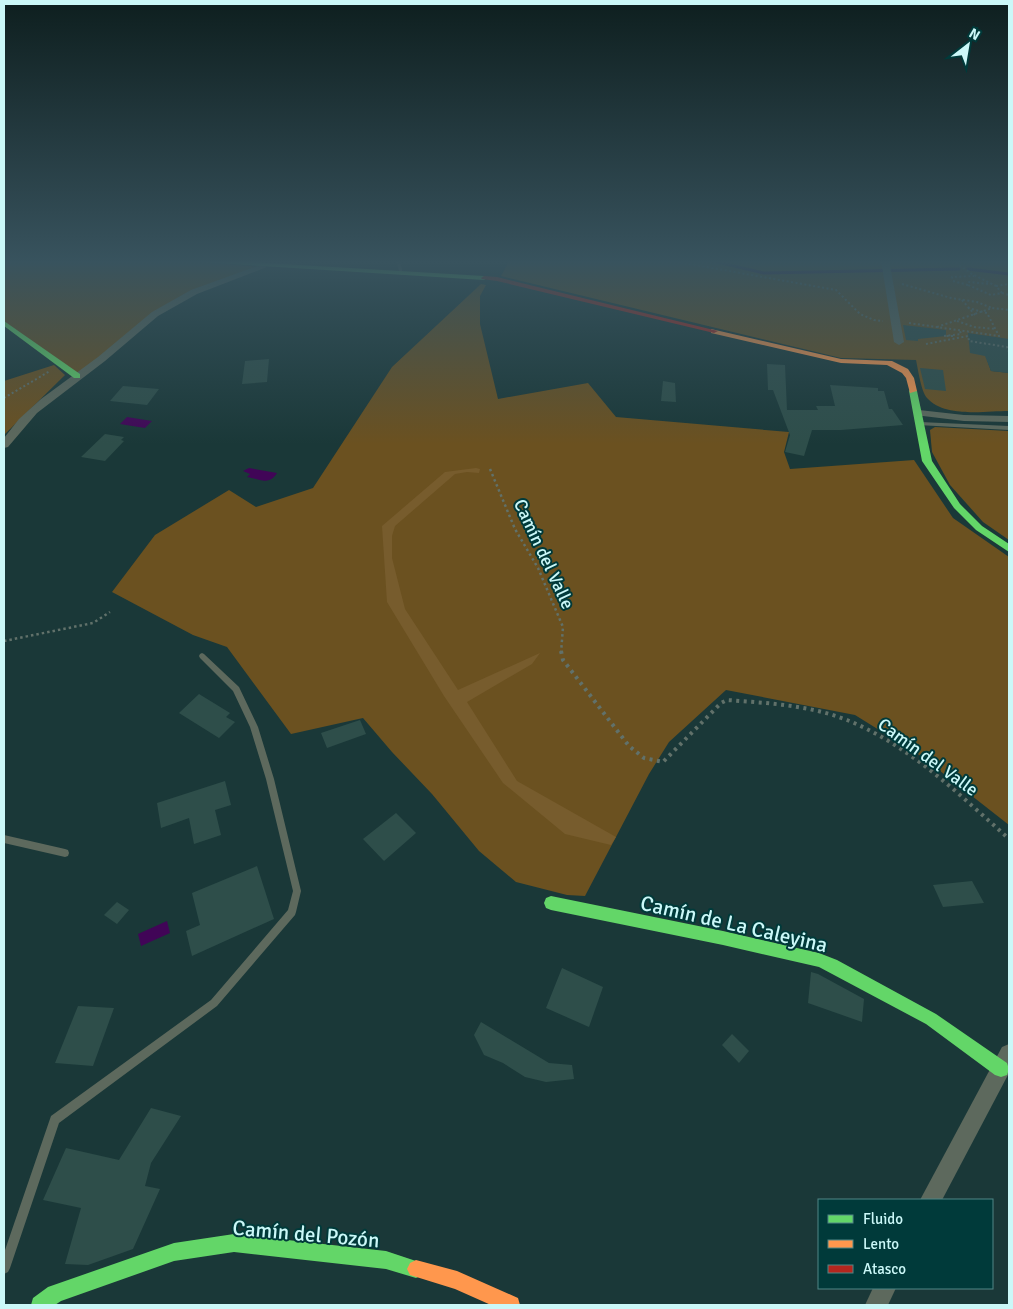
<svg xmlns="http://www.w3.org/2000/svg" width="1013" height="1309" font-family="Signika,sans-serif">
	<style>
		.green { fill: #6b5120 }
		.forest { fill: #775c2d }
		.water { fill: #410557 }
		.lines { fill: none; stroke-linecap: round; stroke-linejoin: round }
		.stream { stroke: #410557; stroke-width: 3 }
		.building { fill: #2e4e4a }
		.path-far2 { stroke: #61716a; stroke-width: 2; stroke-dasharray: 2 2.5; stroke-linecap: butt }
		.path-far1 { stroke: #61716a; stroke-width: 2.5; stroke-dasharray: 2.5 3; stroke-linecap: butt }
		.path { stroke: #61716a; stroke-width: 4; stroke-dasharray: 3 4.5; stroke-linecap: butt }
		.lane { fill: #5d695d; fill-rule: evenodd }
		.street { fill: #5d695d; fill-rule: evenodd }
		.fast { fill: #63d668; fill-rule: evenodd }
		.slow { fill: #ff974d; fill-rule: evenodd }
		.jam { fill: #b3261e; fill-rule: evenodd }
		.labels { text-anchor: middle; stroke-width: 4; stroke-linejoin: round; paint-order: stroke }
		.street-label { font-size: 18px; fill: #cbf8f8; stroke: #003a3a }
		.near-street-label { font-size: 21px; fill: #cbf8f8; stroke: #003a3a }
	</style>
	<rect width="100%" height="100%" fill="#1a3838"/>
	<g class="green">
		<path d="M4,260H172L263,267L210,284L155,314L77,376L4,323Z"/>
		<path d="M510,260H1002L1009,262V359L994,358L987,360L991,371L1009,373V411C985,411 945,418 927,398C921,391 918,369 916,360L841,358L501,276Z"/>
		<path d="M481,284L486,285L480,296V324L498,399L588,383L616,417L789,432L784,452L790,469L914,460L953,518L1009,557V825L921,756L855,715L726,690L669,742L649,774L585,896L567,895L516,882L479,851L432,794L392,752L363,718L291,734L227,647L193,635L112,592L155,535L229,490L256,507L313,488L392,367Z"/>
		<path d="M54,365L65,375L4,435V381Z"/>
		<path d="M935,427L1009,431V540L983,522L950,485L932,452L930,430Z"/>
	</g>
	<path class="forest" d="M476,468L480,469L479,473L467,472L455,474L395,526L392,536V558L405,609L458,690L540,653L532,664L467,702L517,781L616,837L611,845L565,834L503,783L444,696L387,602L382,526L445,472Z"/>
	<g class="water">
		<path d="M127,417L152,421L145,428L120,424Z"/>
		<path d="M249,468L277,473C269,486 260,479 247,477L250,474L243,471Z"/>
		<path d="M167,921L170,933L141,946L138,934Z"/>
	</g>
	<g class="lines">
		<g class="stream">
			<path d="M709,260L764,273L959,269"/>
			<path d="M968,269L1009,274"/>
		</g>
	</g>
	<g class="building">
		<path d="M903,325L946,330V336L918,339V341L906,340Z"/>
		<path d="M968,333L1009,339V373L991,371L985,356L970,353Z"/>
		<path d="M269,359L267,382L242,384L245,361Z"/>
		<path d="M767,364L785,365L787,410H818L816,406H835L830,385L878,388V391H884L889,409H892L903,425L841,430H812L804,456L785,452L790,435L773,390H768Z"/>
		<path d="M920,368L943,370L946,391L925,389Z"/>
		<path d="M663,381L675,383L676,402L661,401Z"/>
		<path d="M123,386L159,389L147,405L110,401Z"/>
		<path d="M105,434L124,437L121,440L124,441L105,461L81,457Z"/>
		<path d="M199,694L230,713L226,717L235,722L219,738L179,713Z"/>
		<path d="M360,720L366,734L327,748L321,733Z"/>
		<path d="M225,781L231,805L215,810L221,835L194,844L189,818L161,828L157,803Z"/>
		<path d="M396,813L416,833L384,861L363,839Z"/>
		<path d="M257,866L274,919L192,956L186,931L200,925L192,893Z"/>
		<path d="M972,881L984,903L943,907L933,885Z"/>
		<path d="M117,902L129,910L117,924L104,915Z"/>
		<path d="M562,968L603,987L589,1027L546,1008Z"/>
		<path d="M811,972L818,974L864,999L862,1022L808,1003Z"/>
		<path d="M78,1006L114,1008L93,1066L55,1063Z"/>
		<path d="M481,1022L549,1063L572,1065L574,1079L546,1082L525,1077L503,1063L484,1055L474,1035Z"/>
		<path d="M732,1034L749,1051L739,1063L722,1045Z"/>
		<path d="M151,1108L181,1116L151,1163L145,1186L160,1189L133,1249L88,1265L65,1264L81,1208L43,1200L66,1148L119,1160Z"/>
	</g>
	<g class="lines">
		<g class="path-far2">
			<path d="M667,260L836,290L860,314L874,320L883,321"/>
			<path d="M952,260L972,274L996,286L1002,293L991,295L968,285L969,282L990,284"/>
			<path d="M902,284L951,298L977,302L992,308"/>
			<path d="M968,285L953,281L952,277L974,276"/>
			<path d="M996,286L1009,284"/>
			<path d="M1002,293L1009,295"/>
			<path d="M962,300L975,315"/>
			<path d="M957,321L974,327L996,329"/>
			<path d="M909,323L999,336L987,313L968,308"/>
			<path d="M937,327L992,308L1009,310"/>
			<path d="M953,336H944L961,334L960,331"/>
			<path d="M926,344L968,336L969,341L1007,347L1009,352"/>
			<path d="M4,398L50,371"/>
		</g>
		<g class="path-far1">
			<path d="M490,469L515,529L538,568L563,627L561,653"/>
			<path d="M4,641L93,623L110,612"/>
		</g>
		<path class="path" d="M561,651L563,660L629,746L644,758L663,762L721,703L727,700C767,703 809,705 847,720C909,745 960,795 1009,839"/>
		<g class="lane">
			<path d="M396,260H400L403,275L400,274Z"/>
			<path d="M920,422L1009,426V430L918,425L917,424Z"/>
			<path d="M202,653L204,654L239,687L258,727L274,779L301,891L296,912L295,915L217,1006L59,1123L10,1268L8,1272L4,1274V1253L51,1116L211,1000L288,910L293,891L266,779L250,727L233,691L200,658L199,656L200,654Z"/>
			<path d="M4,835L65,849L68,850L69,853L68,856L65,857L4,843Z"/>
		</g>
		<g class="street">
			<path d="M881,260H889L904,342L899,345L894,342Z"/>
			<path d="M260,265L267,267L197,294L158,316L105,361L37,413L8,447L4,448V438L19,419L41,399L98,357L152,312L191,290Z"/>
			<path d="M919,410L964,415L1009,416V422L964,421L915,415L914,413L915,411Z"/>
			<path d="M1009,1044V1073L942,1200H920L1002,1047Z"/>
			<path d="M873,1288H896L888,1305H865Z"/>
		</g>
		<g class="fast">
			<path d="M169,260H215L484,276L487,278L484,280Z"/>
			<path d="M4,321L80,374V378H74L4,326Z"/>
			<path d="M910,389L917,391L932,461L960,504L982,526L1009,544V552L976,530L954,508L922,461L909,391Z"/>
			<path d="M551,896L723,931L819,953L837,960L936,1014L1007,1063L1009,1069L1007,1075L1001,1077L995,1075L926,1024L819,967L723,945L551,910L546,908L544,903L546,898Z"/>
			<path d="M234,1234L386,1251L422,1263L425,1269L422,1275L416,1278L386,1269L234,1252L174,1261L61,1301L55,1305H31L33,1298L48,1287L174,1243Z"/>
		</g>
		<g class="slow">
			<path d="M711,329L841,359L892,361L908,369L914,378L917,391L910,393L906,378L902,373L887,365L841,363L711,333Z"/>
			<path d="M416,1260L457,1271L518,1298L520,1305H491L455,1289L410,1275L407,1269L410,1263Z"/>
		</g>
		<path class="jam" d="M484,276L497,277L718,331L714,333L497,281L482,279L481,278Z"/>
	</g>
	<linearGradient id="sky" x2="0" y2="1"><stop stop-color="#0e1f1f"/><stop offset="0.59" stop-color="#38535e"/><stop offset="1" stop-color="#38535e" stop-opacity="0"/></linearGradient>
	<rect width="1013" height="444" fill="url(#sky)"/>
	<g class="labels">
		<g class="street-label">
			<text transform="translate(544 554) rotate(65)" y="6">Camín del Valle</text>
			<text transform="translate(928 757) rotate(36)" y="6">Camín del Valle</text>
		</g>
		<g class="near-street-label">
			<text transform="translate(734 924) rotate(13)" y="7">Camín de La Caleyina</text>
			<text transform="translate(306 1234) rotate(5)" y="7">Camín del Pozón</text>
		</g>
	</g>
	<rect width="1013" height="1309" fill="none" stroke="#cbf8f8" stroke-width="10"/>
	<rect x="818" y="1199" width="175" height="90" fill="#003a3a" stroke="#518686"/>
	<rect x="828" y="1215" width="25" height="8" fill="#63d668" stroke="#518686"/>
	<text x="863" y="1224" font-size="15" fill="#cbf8f8">Fluido</text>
	<rect x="828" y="1240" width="25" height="8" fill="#ff974d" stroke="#518686"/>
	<text x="863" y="1249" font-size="15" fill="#cbf8f8">Lento</text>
	<rect x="828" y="1265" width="25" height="8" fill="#b3261e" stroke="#518686"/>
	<text x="863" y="1274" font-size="15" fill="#cbf8f8">Atasco</text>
	<g transform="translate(968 45) rotate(31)" stroke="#003a3a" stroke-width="4" paint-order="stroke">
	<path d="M0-4L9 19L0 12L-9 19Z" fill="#cbf8f8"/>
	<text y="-8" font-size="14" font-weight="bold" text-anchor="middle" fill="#cbf8f8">N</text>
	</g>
</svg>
